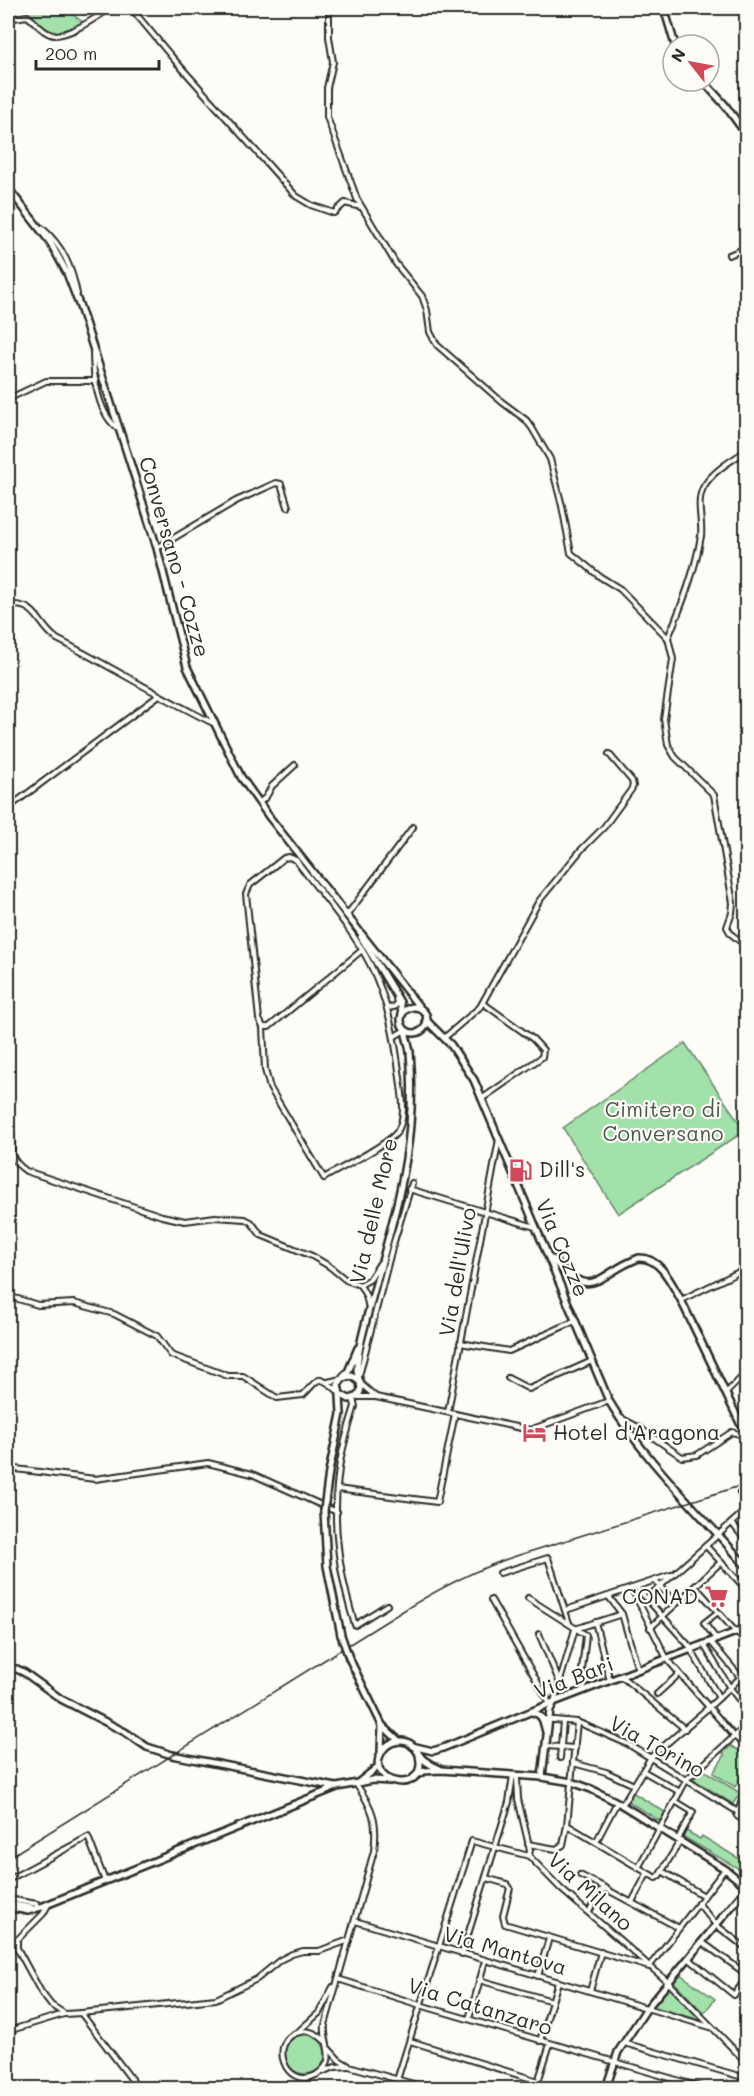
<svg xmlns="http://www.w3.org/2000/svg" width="754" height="2096" font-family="Mali,sans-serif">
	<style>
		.green { fill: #a2e1aa; stroke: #66866a; stroke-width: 1.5 }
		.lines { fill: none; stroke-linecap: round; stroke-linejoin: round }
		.street-casing { stroke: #2b2b2b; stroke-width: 8 }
		.secondary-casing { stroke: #2b2b2b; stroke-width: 10 }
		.street { stroke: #fdfcf7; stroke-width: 4 }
		.secondary { stroke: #fdfcf7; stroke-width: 5 }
		.rail { stroke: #2b2b2b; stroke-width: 1.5 }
		.secondary-bridge-casing { stroke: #2b2b2b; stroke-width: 10; stroke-linecap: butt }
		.secondary-bridge { stroke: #fdfcf7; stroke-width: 5 }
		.labels { text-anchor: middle; stroke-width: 4.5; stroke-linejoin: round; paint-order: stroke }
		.street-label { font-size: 21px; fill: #2b2b2b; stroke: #fdfcf7 }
		.park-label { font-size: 21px; fill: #49584b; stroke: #fdfcf7 }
		.poi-label { font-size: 21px; fill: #2b2b2b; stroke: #fdfcf7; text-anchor: start }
	</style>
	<rect width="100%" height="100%" fill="#fdfcf7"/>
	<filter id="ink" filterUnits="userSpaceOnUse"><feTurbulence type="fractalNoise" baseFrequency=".0167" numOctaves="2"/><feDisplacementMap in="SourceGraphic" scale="12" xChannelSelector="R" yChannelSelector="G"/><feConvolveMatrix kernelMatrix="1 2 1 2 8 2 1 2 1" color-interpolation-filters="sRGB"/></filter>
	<g filter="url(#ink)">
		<g class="green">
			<path d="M35,8H63L83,22C57,41 50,33 28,14L29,11Z"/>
			<path d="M685,1043L745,1131L618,1214L563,1128Z"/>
			<path d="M731,1746L746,1755V1769L735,1787L713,1773L725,1755L723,1753Z"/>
			<path d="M705,1771L740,1793L733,1804L693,1779Z"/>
			<path d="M632,1792L665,1812L660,1821L627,1801Z"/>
			<path d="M685,1830L700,1839L702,1836L746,1863V1873L682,1836Z"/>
			<path d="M680,1974L715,1999L704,2013L674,1982Z"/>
			<path d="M669,1987L701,2020L653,2007Z"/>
			<circle cx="305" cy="2054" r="20"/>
		</g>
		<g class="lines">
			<defs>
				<g id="street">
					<path d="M131,8L171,56L296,196L311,205L334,213L345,203L361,207"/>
					<path d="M329,8V37L333,62L327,88V117L357,199L396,264L422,296L427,310L430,332L437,345L502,402L526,420L532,428L550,459L562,506L571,553L599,576L620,589L668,638L673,659L664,719L668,745L675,757L714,795L733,903L732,913L727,927L731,934L746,946"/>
					<path d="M8,19L27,16C35,21 41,31 50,34C65,40 98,16 111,8"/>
					<path d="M42,228C63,246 72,268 77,294"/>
					<path d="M729,255L746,248"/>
					<path d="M93,352C93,377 98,416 120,430"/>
					<path d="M8,399L46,381H96"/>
					<path d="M157,548L236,501L276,483L281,484L288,507"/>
					<path d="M8,605C39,603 36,624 57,639C110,666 160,697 213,723"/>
					<path d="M668,638C682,605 695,572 701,536C703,520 695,502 704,486C713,471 732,460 746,451"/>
					<path d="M259,803L266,797L272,786L295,765"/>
					<path d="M8,808L158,696"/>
					<path d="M289,857L296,860C320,893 352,928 370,964C388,1000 395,1039 400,1078C402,1094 407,1117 397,1132C389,1144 339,1169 324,1178L270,1088L265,1070L263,1027L259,1019L246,894L250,885L284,858Z"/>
					<path d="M347,915L413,827"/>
					<path d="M483,1003L533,1039L543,1050L542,1057L483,1098"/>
					<path d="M387,1008L394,1007L397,1004L396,998"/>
					<path d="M263,1027H269L361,951"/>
					<path d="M395,1036L405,1030"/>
					<path d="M444,1038L480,1007L539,901L581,850L604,827L631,790L633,786L632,781L609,754"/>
					<path d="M8,1128C19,1143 0,1152 26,1171L162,1216L185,1221L215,1217L245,1219L251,1222L261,1235L312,1256L329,1266L346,1280L360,1285"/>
					<path d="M409,1189L535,1227"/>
					<path d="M8,1296L38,1305L74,1303L114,1314L157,1336L171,1355L228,1376H243L277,1398L303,1395C319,1380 316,1372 338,1391"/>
					<path d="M681,1300L741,1271"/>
					<path d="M369,1308L366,1296L360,1285L369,1280L380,1263"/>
					<path d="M460,1343L509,1351L575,1321"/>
					<path d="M359,1376L392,1248L412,1183"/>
					<path d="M508,1378L529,1389L592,1361"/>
					<path d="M328,1382L341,1379"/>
					<path d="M361,1384L376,1397"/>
					<path d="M726,1393L746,1373"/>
					<path d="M356,1397H376L530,1430L609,1401"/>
					<path d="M353,1399L355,1406C349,1426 342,1447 339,1469C331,1521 339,1574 355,1625L387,1605"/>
					<path d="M448,1412L499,1139"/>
					<path d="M621,1418L638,1427L682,1457L697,1455L732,1432L746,1436"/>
					<path d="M8,1468L95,1479L208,1463L252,1474L337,1512"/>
					<path d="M337,1489L437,1502L455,1414"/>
					<path d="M740,1493L746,1499"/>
					<path d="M732,1523L746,1541"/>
					<path d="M706,1546L746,1589"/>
					<path d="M500,1573L548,1558L569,1623"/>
					<path d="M655,1581L676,1604"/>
					<path d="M695,1586L734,1630L746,1640"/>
					<path d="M637,1588L692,1649"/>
					<path d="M632,1589L667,1659L734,1736L746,1746"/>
					<path d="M609,1597L622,1614L638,1670"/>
					<path d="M528,1598L586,1635L581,1679L584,1691"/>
					<path d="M647,1598L746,1510"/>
					<path d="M491,1600L550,1704"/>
					<path d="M566,1610L671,1575"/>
					<path d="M595,1622L610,1681"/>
					<path d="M650,1628L721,1562"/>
					<path d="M575,1629L622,1614"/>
					<path d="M539,1634L559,1681"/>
					<path d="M717,1640L704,1623L718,1612"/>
					<path d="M711,1642L746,1684"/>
					<path d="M704,1645L730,1688L746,1709"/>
					<path d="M691,1650L719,1698"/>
					<path d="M622,1677L685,1729"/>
					<path d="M657,1694L679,1674"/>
					<path d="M554,1702L575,1629"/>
					<path d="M543,1719L577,1722L628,1744L738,1812"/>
					<path d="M546,1746L575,1748"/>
					<path d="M560,1758L563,1721"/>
					<path d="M573,1763L606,1772L634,1785"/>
					<path d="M643,1771L680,1792"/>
					<path d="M514,1775L517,1778L518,1799L530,1850L529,1856L561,1889L668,1982L746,2062"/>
					<path d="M675,1801L693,1812L678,1839"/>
					<path d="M622,1805L651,1757L708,1708L741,1677"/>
					<path d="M738,1812L746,1788"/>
					<path d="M738,1812L737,1816L746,1822"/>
					<path d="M739,1812L743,1810L746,1812"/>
					<path d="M567,1825L656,1878L659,1876L680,1841"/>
					<path d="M596,1842L617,1802"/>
					<path d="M528,1844L556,1849L563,1845L567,1825L577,1722"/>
					<path d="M638,1868L687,1779L746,1726"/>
					<path d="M662,1871L704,1896"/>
					<path d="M580,1875L606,1888"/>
					<path d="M486,1878L507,1884L510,1888L503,1916L505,1924L649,1967L725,1869"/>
					<path d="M8,1880L88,1837L105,1881"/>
					<path d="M8,1899L37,1904"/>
					<path d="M632,1902L647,1874"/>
					<path d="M698,1903L716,1925L746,1948"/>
					<path d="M48,1905L43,1914L17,1940V1948L41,1992L51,2005L65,2014L81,2013L138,2088"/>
					<path d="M589,1912L600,1891L606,1889L679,1928"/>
					<path d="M355,1921L710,2027"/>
					<path d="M702,1942L746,1974"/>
					<path d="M462,1954L509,1802L513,1775"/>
					<path d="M688,1958L734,1995L746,1979"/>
					<path d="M538,1976L549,1938"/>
					<path d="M338,1979L420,2005L704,2088"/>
					<path d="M479,1980L552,2001"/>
					<path d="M590,1991L601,1952"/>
					<path d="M81,2013L216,1999L257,1979L280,1960L292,1954L303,1951H319L349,1940"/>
					<path d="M469,2019L485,1961"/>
					<path d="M300,2030L319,2013L333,1987"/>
					<path d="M8,2031L64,2014"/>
					<path d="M325,2041C318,2034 310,2029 300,2032C267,2039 285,2091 316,2075C321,2072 326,2067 328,2061C331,2050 323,2038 325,2025L374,1851C378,1821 373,1808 356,1784"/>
					<path d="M410,2041L538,2081"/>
					<path d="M540,2041L558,1982"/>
					<path d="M624,2043L746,2078"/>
					<path d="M349,2066L428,2088"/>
					<path d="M322,2072L335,2067L349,2066L339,2060L329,2049"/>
					<path d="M397,2080L472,1841L529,1856"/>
					<path d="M536,2088L550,2044"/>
				</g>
				<g id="secondary">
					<path d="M664,8L675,45"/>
					<path d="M703,81L725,105L746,134"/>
					<path d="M8,188L50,242L67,273L80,307L135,478L157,548L187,667L241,777L270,818L420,1008"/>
					<path d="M361,937L400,1002L402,1014"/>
					<circle cx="414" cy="1020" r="13"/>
					<path d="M426,1020L451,1045L474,1080L609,1401C645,1462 700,1512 746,1566"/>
					<path d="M552,1259C594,1304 596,1274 639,1258C660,1257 672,1284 681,1300L740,1423L746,1428"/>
					<path d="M343,1377L348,1372L358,1348"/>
					<path d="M360,1382L352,1376L343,1378L338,1385L340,1394L349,1399C354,1398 358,1397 360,1392C363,1385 357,1377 357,1370C357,1356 361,1340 365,1325C381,1260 405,1192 410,1125C412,1101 412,1075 410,1052C409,1044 406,1037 405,1030"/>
					<path d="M325,1502L329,1472L341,1414L340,1396"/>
					<path d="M324,1511L327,1566L341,1635"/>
					<path d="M349,1658L382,1725L399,1741"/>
					<path d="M8,1670L17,1669L25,1673L61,1699L125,1732L147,1747L172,1755L336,1787"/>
					<path d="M532,1712C544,1715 543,1722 546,1732"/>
					<path d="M412,1746L433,1751L443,1748L554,1702L746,1628"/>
					<path d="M381,1751L382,1725"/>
					<path d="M419,1755C429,1799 360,1783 383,1750C389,1741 403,1738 412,1745C417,1749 419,1756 424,1760C429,1764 435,1767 440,1769"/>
					<path d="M414,1777L424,1771L441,1770L542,1777L572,1782L591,1789L617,1802L725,1869L746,1886"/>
					<path d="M542,1777L550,1710L554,1702"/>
					<path d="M359,1782L379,1766"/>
					<path d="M745,1878H746"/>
					<path d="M8,1904L31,1908"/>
					<path d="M8,1907L28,1911L41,1907L337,1787L373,1780L390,1781"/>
					<path d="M606,2088L618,2052L647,2008L746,1889"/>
				</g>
			</defs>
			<use href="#street" class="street-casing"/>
			<use href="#secondary" class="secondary-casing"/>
			<use href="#street" class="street"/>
			<use href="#secondary" class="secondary"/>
			<path class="rail" d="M8,1858L398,1614C436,1590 473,1570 516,1556L746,1484"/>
			<defs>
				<g id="secondary-bridge">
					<path d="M324,1511L325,1502"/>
					<path d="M341,1635L349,1658"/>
				</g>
			</defs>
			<use href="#secondary-bridge" class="secondary-bridge-casing"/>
			<use href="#secondary-bridge" class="secondary-bridge"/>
		</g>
	</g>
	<defs>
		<symbol id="fuel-bare" viewBox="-9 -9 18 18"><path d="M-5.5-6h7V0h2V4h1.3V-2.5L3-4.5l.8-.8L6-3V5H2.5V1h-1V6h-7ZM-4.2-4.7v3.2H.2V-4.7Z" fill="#d1495b" stroke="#fdfcf7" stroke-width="2.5" paint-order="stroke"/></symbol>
		<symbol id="hotel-bare" viewBox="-9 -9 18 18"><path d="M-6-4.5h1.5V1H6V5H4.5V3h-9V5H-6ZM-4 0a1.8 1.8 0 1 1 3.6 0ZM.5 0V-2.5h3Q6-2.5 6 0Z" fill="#d1495b" stroke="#fdfcf7" stroke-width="2.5" paint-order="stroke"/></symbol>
		<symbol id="supermarket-bare" viewBox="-9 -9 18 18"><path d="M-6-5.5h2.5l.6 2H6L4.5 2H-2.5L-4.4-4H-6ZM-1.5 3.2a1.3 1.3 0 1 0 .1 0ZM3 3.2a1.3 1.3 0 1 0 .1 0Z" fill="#d1495b" stroke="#fdfcf7" stroke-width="2.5" paint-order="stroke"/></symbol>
	</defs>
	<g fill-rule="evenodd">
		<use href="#fuel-bare" x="504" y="1154" width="33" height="33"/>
		<use href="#hotel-bare" x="518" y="1416" width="33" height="33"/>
		<use href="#supermarket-bare" x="700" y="1580" width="33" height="33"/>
	</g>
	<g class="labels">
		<g class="street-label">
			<text transform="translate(174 557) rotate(74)" y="7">Conversano - Cozze</text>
			<text transform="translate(374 1211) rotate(-77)" y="7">Via delle More</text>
			<text transform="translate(562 1248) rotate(67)" y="7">Via Cozze</text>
			<text transform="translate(458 1272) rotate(-80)" y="7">Via dell'Ulivo</text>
			<text transform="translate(574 1678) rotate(-21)" y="7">Via Bari</text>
			<text transform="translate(657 1747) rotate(29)" y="7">Via Torino</text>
			<text transform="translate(590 1892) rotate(42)" y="7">Via Milano</text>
			<text transform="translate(505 1951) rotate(16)" y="7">Via Mantova</text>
			<text transform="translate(480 2007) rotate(17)" y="7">Via Catanzaro</text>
		</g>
		<g class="park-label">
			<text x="663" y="1117">Cimitero di<tspan x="663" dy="24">Conversano</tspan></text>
		</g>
		<g class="poi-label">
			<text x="539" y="1177">Dill's</text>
			<text x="553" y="1440">Hotel d'Aragona</text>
			<text x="698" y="1604" text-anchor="end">CONAD</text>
		</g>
	</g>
	<rect width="754" height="2096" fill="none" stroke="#fdfcf7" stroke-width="30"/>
	<rect x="15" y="15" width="724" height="2066" fill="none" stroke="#2b2b2b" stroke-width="2" filter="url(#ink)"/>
	<g transform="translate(691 63) rotate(301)"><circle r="28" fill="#fdfcf7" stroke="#a9a8a5" stroke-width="1.5"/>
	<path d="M0-4.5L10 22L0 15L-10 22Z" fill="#d1495b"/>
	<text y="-9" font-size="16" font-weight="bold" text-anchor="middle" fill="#2b2b2b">N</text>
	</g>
	<path d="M36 60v9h123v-9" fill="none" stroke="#2b2b2b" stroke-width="3"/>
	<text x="45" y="60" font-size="18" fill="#2b2b2b" stroke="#fdfcf7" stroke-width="4.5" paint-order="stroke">200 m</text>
</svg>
